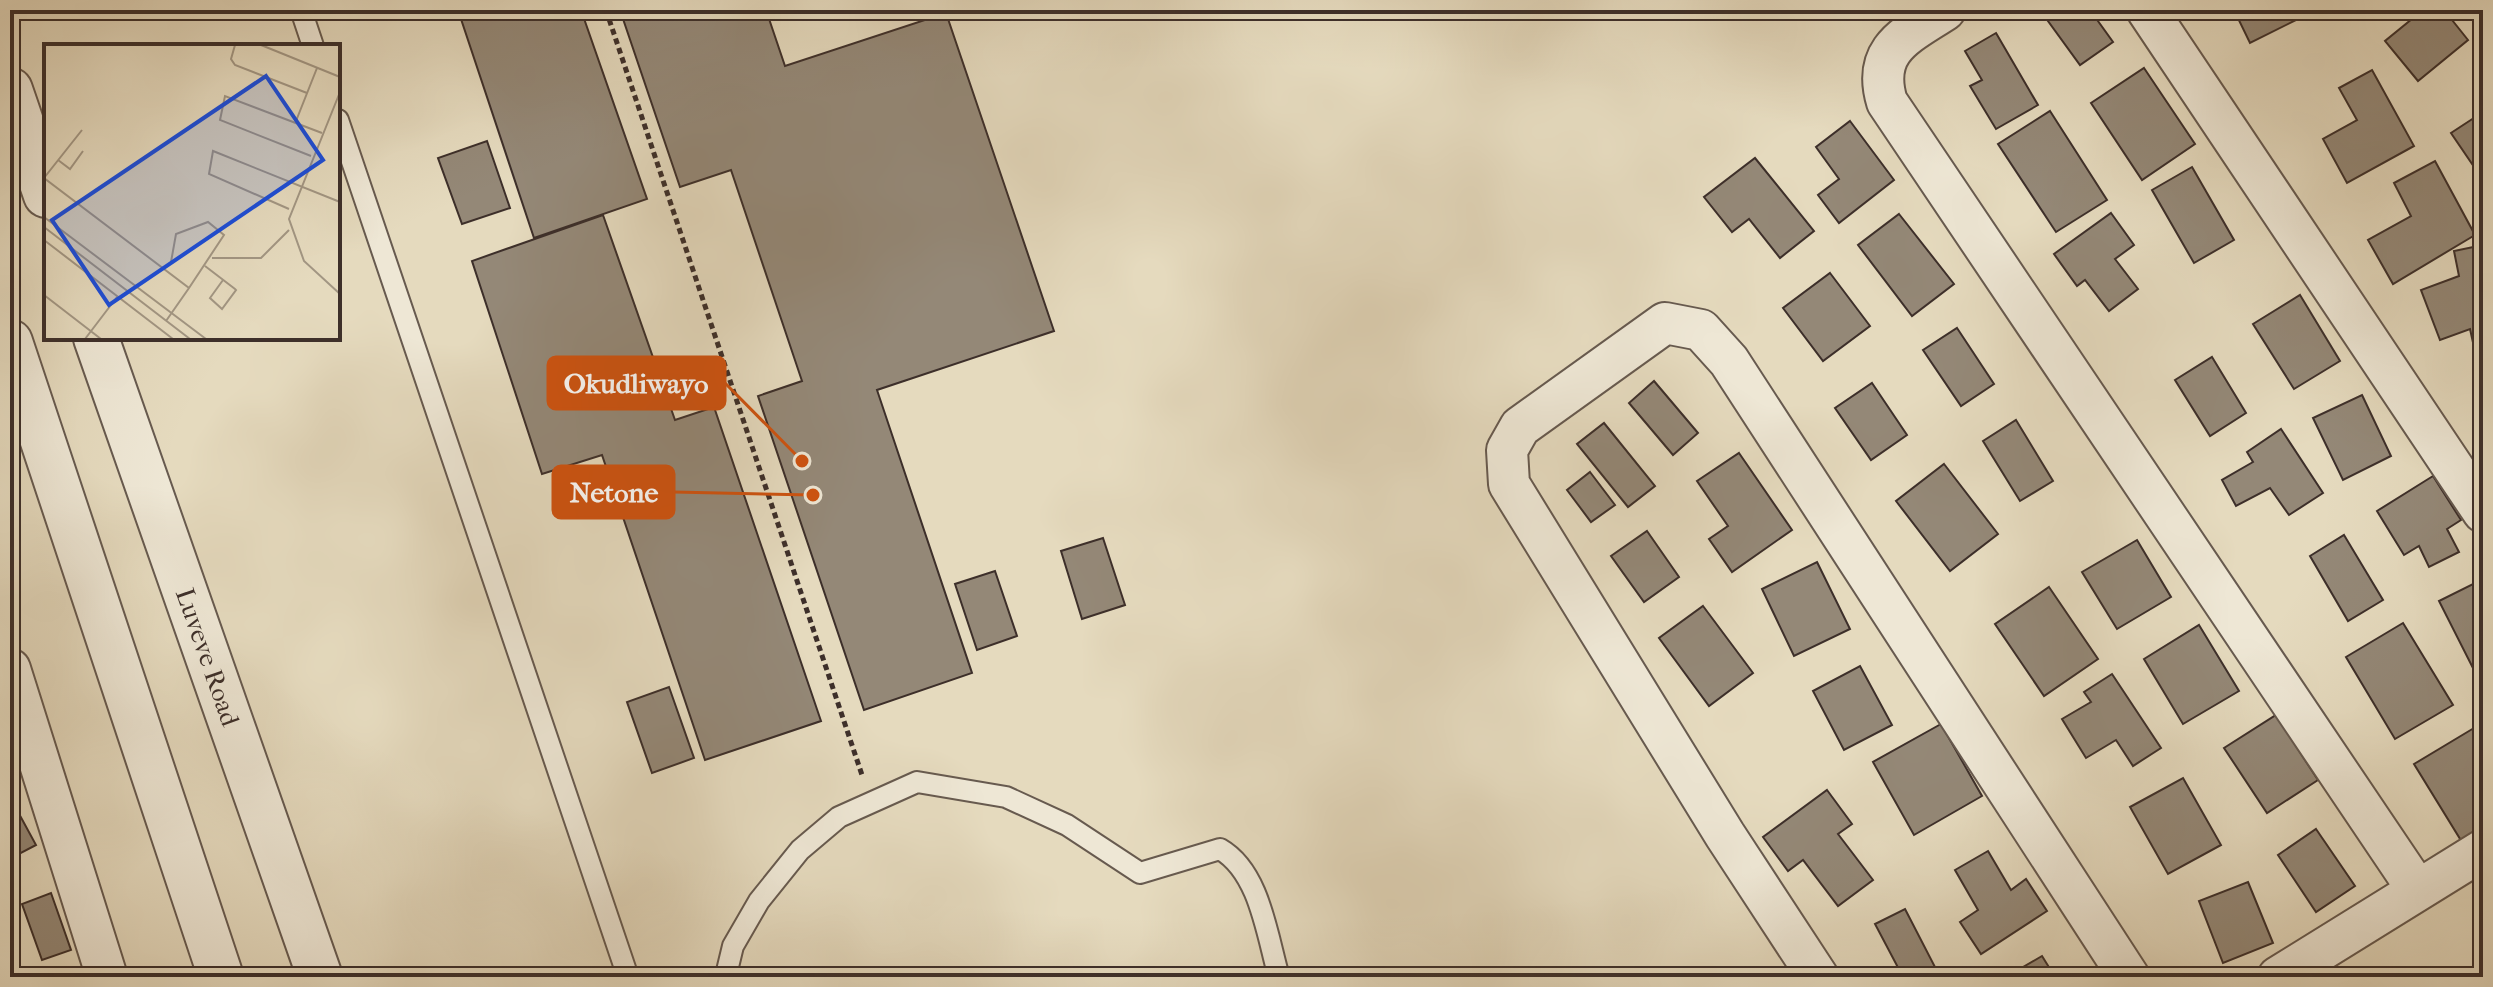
<svg xmlns="http://www.w3.org/2000/svg" width="2493" height="987" font-family="'IM FELL French Canon',serif">
	<style>
		.building { fill: #948877; stroke: #3d2f2a; stroke-width: 2 }
		.lines { fill: none; stroke-linecap: round; stroke-linejoin: round }
		.service-casing { stroke: #675a4f; stroke-width: 24 }
		.minor-casing { stroke: #675a4f; stroke-width: 44 }
		.tertiary-casing { stroke: #675a4f; stroke-width: 48 }
		.path { stroke: #3d2f2a; stroke-width: 5; stroke-dasharray: 6 4; stroke-linecap: butt }
		.service { stroke: #eee7d5; stroke-width: 20 }
		.minor { stroke: #eee7d5; stroke-width: 40 }
		.tertiary { stroke: #eee7d5; stroke-width: 44 }
		.labels { text-anchor: middle; stroke-width: 6; stroke-linejoin: round; paint-order: stroke }
		.street-label { font-size: 26px; fill: #3d2f2a; stroke: #eee7d5 }
		.inset-road { fill: none; stroke: #a29683; stroke-width: 2 }
		.view { fill: #1d4ed8; fill-opacity: 0.15; stroke: #1d4ed8; stroke-width: 4 }
		.inset-edge { fill: none; stroke: #3d2f2a; stroke-width: 4 }
		.leader { fill: none; stroke: #ce5310; stroke-width: 3 }
		.callout-dot { fill: #ce5310; stroke: #eee7d5; stroke-width: 3 }
		.callout { fill: #ce5310; stroke: #ce5310; stroke-width: 3 }
		.callout-label { font-size: 28px; text-anchor: middle; font-weight: bold; fill: #fff }
	</style>
	<rect width="100%" height="100%" fill="#e5dabe"/>
	<filter id="stains"><feTurbulence type="fractalNoise" baseFrequency=".0025" numOctaves="4"/><feColorMatrix values="0 0 0 0 .2 0 0 0 0 .09 0 0 0 0 .02 0 0 0 .5 -.17"/></filter>
	<radialGradient id="worn" r=".72"><stop offset=".6" stop-color="#630" stop-opacity="0"/><stop offset="1" stop-color="#630" stop-opacity=".3"/></radialGradient>
	<g class="building">
		<path d="M458,10H581L647,199L534,238Z"/>
		<path d="M620,10H766L785,66L946,13L1054,331L877,390L972,673L864,710L758,396L802,381L731,170L680,187Z"/>
		<path d="M2040,10H2090L2113,42L2080,65Z"/>
		<path d="M2234,10H2293L2298,19L2250,43Z"/>
		<path d="M2423,10H2444L2468,40L2418,81L2385,41Z"/>
		<path d="M1996,33L2038,105L1996,129L1970,86L1982,80L1965,51Z"/>
		<path d="M2144,68L2195,144L2142,180L2091,103Z"/>
		<path d="M2372,70L2414,146L2347,183L2323,139L2357,120L2339,88Z"/>
		<path d="M2050,111L2107,200L2056,232L1998,144Z"/>
		<path d="M2483,112V180L2451,133Z"/>
		<path d="M1850,121L1894,180L1839,223L1818,195L1839,179L1816,147Z"/>
		<path d="M487,141L510,208L462,224L438,158Z"/>
		<path d="M1755,158L1814,231L1780,258L1749,219L1732,232L1704,197Z"/>
		<path d="M2435,161L2475,235L2393,284L2368,240L2411,216L2394,183Z"/>
		<path d="M2192,167L2234,240L2194,263L2152,190Z"/>
		<path d="M2111,213L2134,245L2115,259L2138,289L2109,311L2085,280L2077,286L2054,254Z"/>
		<path d="M1899,214L1954,284L1912,316L1858,245Z"/>
		<path d="M603,215L675,420L714,407L821,721L705,760L602,455L542,474L472,261Z"/>
		<path d="M2483,245V354L2476,356L2470,329L2440,340L2421,290L2459,276L2454,251Z"/>
		<path d="M1830,273L1870,326L1823,361L1783,308Z"/>
		<path d="M2300,295L2340,361L2294,389L2253,324Z"/>
		<path d="M1957,328L1994,384L1961,406L1923,350Z"/>
		<path d="M2212,357L2246,413L2210,436L2175,380Z"/>
		<path d="M1654,381L1698,433L1673,455L1629,403Z"/>
		<path d="M1872,383L1907,435L1871,460L1835,408Z"/>
		<path d="M2362,395L2391,456L2343,480L2313,418Z"/>
		<path d="M2016,420L2053,481L2020,501L1983,441Z"/>
		<path d="M1604,423L1655,486L1628,507L1577,444Z"/>
		<path d="M2281,429L2323,493L2289,515L2270,488L2236,506L2222,480L2253,462L2247,452Z"/>
		<path d="M1739,453L1792,530L1732,572L1709,539L1728,526L1697,481Z"/>
		<path d="M1944,464L1998,534L1950,571L1896,501Z"/>
		<path d="M1590,472L1615,505L1591,522L1567,490Z"/>
		<path d="M2433,476L2461,520L2447,529L2459,552L2429,567L2419,546L2404,555L2377,511Z"/>
		<path d="M1647,531L1679,577L1644,602L1611,556Z"/>
		<path d="M2344,535L2383,600L2348,621L2310,556Z"/>
		<path d="M1103,538L1125,605L1082,619L1061,551Z"/>
		<path d="M2137,540L2171,597L2117,629L2082,572Z"/>
		<path d="M1817,562L1850,629L1794,656L1762,589Z"/>
		<path d="M995,571L1017,636L977,650L955,584Z"/>
		<path d="M2483,579V676L2478,678L2439,601Z"/>
		<path d="M2049,587L2098,659L2044,696L1995,624Z"/>
		<path d="M1703,606L1753,673L1709,706L1659,638Z"/>
		<path d="M2403,623L2453,705L2395,739L2346,657Z"/>
		<path d="M2199,625L2239,691L2183,724L2144,659Z"/>
		<path d="M1860,666L1892,725L1844,750L1813,691Z"/>
		<path d="M2112,674L2161,748L2133,766L2116,740L2086,758L2062,719L2091,702L2084,692Z"/>
		<path d="M669,687L694,758L652,773L627,702Z"/>
		<path d="M2276,715L2318,780L2267,813L2224,748Z"/>
		<path d="M1941,724L1982,796L1914,835L1873,762Z"/>
		<path d="M2474,728L2483,743V829L2462,842L2414,764Z"/>
		<path d="M2183,778L2221,845L2168,874L2130,807Z"/>
		<path d="M1827,790L1852,824L1838,834L1873,880L1838,906L1803,860L1788,871L1763,837Z"/>
		<path d="M11,799L36,845L19,854L10,838Z"/>
		<path d="M2316,829L2355,886L2316,912L2278,855Z"/>
		<path d="M1988,851L2011,890L2026,879L2047,911L1981,954L1960,922L1978,910L1955,870Z"/>
		<path d="M2248,882L2273,943L2223,963L2199,901Z"/>
		<path d="M51,893L71,950L42,960L22,904Z"/>
		<path d="M1905,909L1936,969L1920,977H1903L1875,924Z"/>
		<path d="M2042,956L2055,977H2006Z"/>
	</g>
	<g class="lines">
		<defs>
			<g id="service">
				<path d="M301,10L313,46"/>
				<path d="M338,120L628,977"/>
				<path d="M726,975L733,946L759,901L800,850L839,817L917,782L1006,797L1067,825L1140,873L1220,849C1260,872 1267,936 1279,977"/>
			</g>
			<g id="minor">
				<path d="M1945,10C1907,35 1871,49 1887,102L2417,889"/>
				<path d="M2147,10L2483,512"/>
				<path d="M10,669L107,977"/>
				<path d="M1818,977L1725,835L1509,484L1507,450L1520,427L1665,323L1701,330L1729,361L2129,977"/>
				<path d="M2278,977L2483,850"/>
			</g>
			<g id="tertiary">
				<path d="M10,90L46,195"/>
				<path id="s1" d="M96,338L320,977"/>
				<path d="M10,342L221,977"/>
			</g>
		</defs>
		<use href="#service" class="service-casing"/>
		<use href="#minor" class="minor-casing"/>
		<use href="#tertiary" class="tertiary-casing"/>
		<path class="path" d="M606,10L862,775"/>
		<use href="#service" class="service"/>
		<use href="#minor" class="minor"/>
		<use href="#tertiary" class="tertiary"/>
	</g>
	<g class="labels">
		<g class="street-label">
			<text dy="9" stroke="none"><textPath href="#s1" startOffset="338">Luveve Road</textPath></text>
		</g>
	</g>
	<g transform="translate(44 44)">
		<rect width="296" height="296" fill="#e5dabe"/>
		<path class="inset-road" d="M191,1L187,15L191,21L263,49M217,1L296,33M296,48L245,175L260,217L296,250M252,77L273,24M38,86L0,134L145,244L122,277M267,112L176,76L181,52L278,89M14,116L26,125L39,107M245,165L165,130L169,107L296,158M0,173L162,295M0,183L146,295M0,196L129,295M168,214H217L245,186M127,218L132,190L164,178L180,191L145,244M161,222L191,245L192,246L178,265L166,254L179,236M0,251L57,295M41,295L73,253"/>
		<path class="view" d="M222,32L279,116L65,261L8,176Z"/>
		<rect width="296" height="296" class="inset-edge"/>
	</g>
	<path class="leader" d="M802 461L725 383M813 495L674 492"/>
	<g class="callout-dot">
		<circle cx="802" cy="461" r="8"/>
		<circle cx="813" cy="495" r="8"/>
	</g>
	<g class="callout">
		<rect x="548" y="357" width="177" height="52" rx="8"/>
		<rect x="553" y="466" width="121" height="52" rx="8"/>
	</g>
	<g class="callout-label">
		<text x="636" y="393">Okudliwayo</text>
		<text x="614" y="502">Netone</text>
	</g>
	<rect width="2493" height="987" fill="none" stroke="#e5dabe" stroke-width="40"/>
	<rect x="12" y="12" width="2469" height="963" fill="none" stroke="#3d2f2a" stroke-width="4"/>
	<rect x="20" y="20" width="2453" height="947" fill="none" stroke="#3d2f2a" stroke-width="2"/>
	<rect width="100%" height="100%" filter="url(#stains)"/>
	<rect width="100%" height="100%" fill="url(#worn)"/>
</svg>
